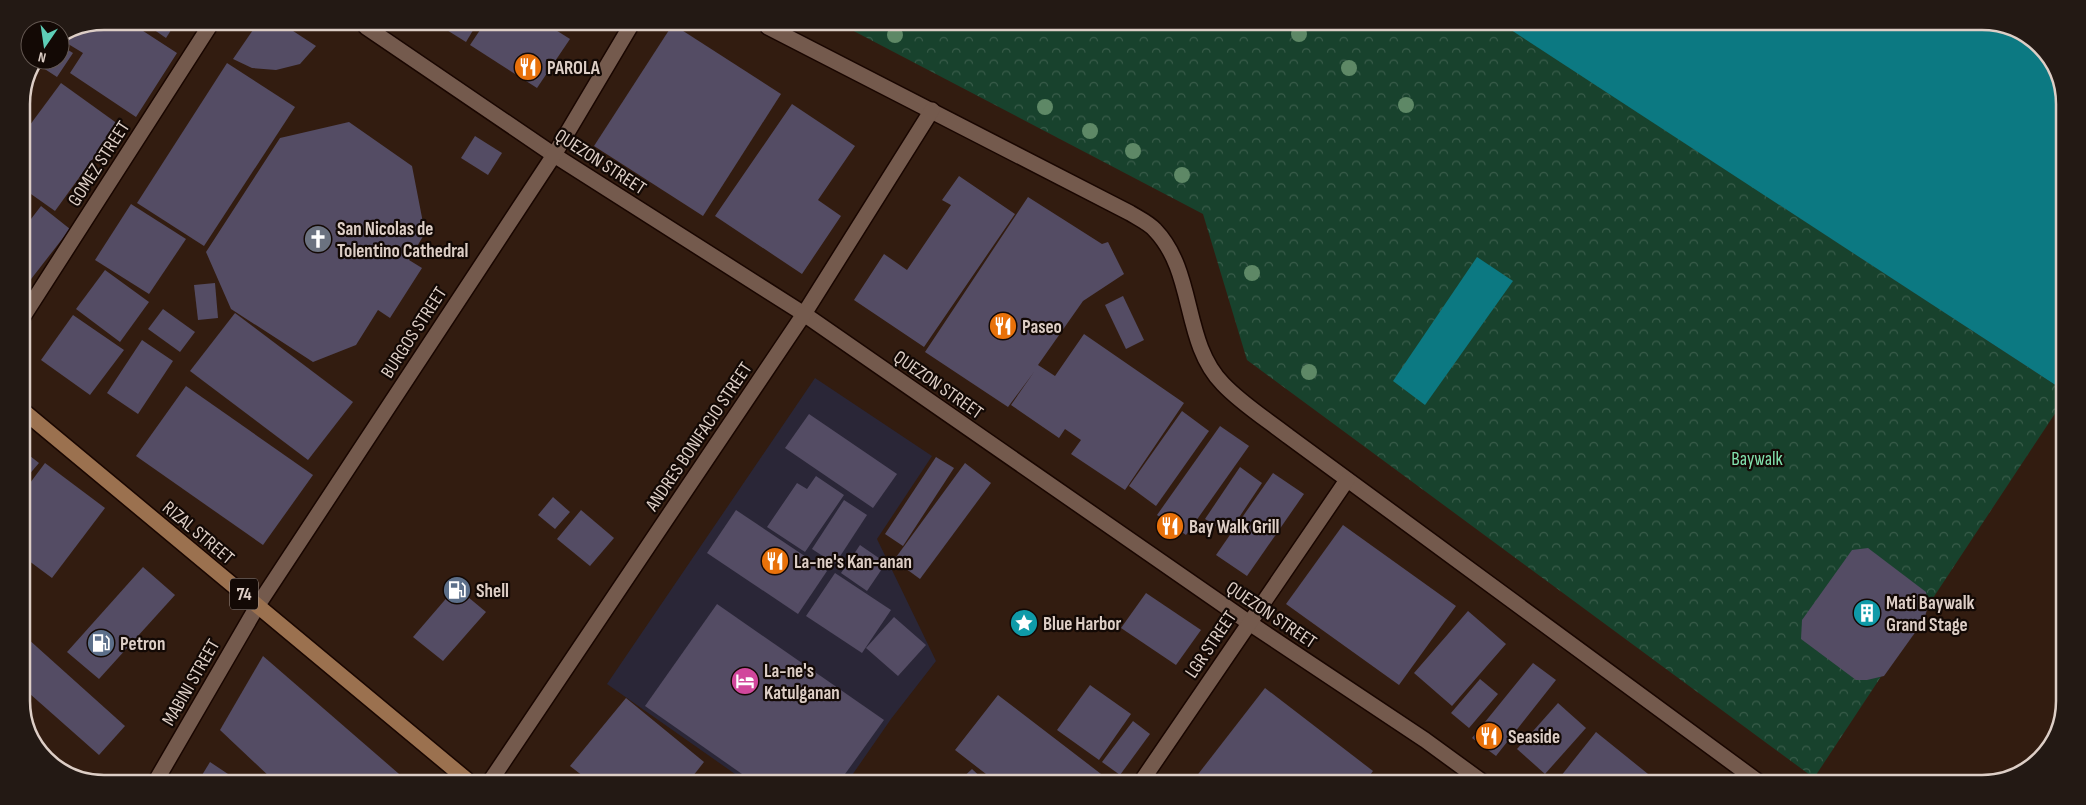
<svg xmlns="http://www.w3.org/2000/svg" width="2086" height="805" font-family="'Sofia Sans Condensed',sans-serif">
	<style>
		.commercial { fill: #2a2637 }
		.park { fill: url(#park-crowns) }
		.water { fill: #0c7982 }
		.building { fill: #544c64 }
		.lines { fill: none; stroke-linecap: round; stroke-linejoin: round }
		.minor-casing { stroke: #190600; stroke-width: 18 }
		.major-casing { stroke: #190600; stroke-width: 18 }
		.minor { stroke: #745a4d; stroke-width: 15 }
		.major { stroke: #9b714f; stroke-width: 15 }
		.tree { fill: #5e8866 }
		.labels { text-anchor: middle; stroke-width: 4.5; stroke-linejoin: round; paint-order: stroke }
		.shield { fill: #130905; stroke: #a0938c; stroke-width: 1 }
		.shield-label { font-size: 18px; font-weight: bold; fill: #ddcec6 }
		.poi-label { font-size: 19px; font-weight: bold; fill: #ddcec6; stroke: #130905; text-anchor: start }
		.street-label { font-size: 19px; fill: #ddcec6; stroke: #130905 }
		.park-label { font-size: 19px; fill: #82e1ad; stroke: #130905 }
		.rim { fill: none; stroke: #ddcec6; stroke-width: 2.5 }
	</style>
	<defs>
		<pattern id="park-crowns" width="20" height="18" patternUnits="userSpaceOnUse" patternTransform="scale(1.25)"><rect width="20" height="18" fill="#18422d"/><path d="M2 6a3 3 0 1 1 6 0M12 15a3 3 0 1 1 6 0" fill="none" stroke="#395c4a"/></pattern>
	</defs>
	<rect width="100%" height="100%" fill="#321c10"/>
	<path class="commercial" d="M815,378L932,456L877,539L936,661L891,719L848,781H745L607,684Z"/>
	<path class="park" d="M1506,26L2063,390L2062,403L1814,778L1247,360L1203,214L846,27Z"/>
	<g class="water">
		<path d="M1505,26H2009L2048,54L2065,99L2063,390Z"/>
		<path d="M1477,257L1513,281L1425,405L1393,381Z"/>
	</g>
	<g class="building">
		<path d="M73,27H137L177,53L136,117L70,73L83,53L60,39V36Z"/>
		<path d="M150,27H173L166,38Z"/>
		<path d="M255,27H287L316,46L300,64L276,70L252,68L233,59Z"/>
		<path d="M442,27H475L466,42Z"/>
		<path d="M482,27H551L570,39L537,88L470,45Z"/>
		<path d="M671,27H677L781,94L703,216L594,146Z"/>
		<path d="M60,45L73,53L57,77L37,64L40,60H60Z"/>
		<path d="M227,63L295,107L204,246L137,203Z"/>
		<path d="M61,83L118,124L55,211L21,187V137Z"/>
		<path d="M792,104L855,146L818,200L841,216L802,274L715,216Z"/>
		<path d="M349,122L412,166L425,233L409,260L422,268L390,318L378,310L356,345L313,362L231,309L206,252L280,138Z"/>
		<path d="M475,136L502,153L488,175L461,158Z"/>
		<path d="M959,176L1015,214L924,347L854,300L884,254L907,270L951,205L942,200Z"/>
		<path d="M1028,197L1102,244L1108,242L1124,274L1083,301L1038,365L1055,376L1084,334L1184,403L1125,490L1071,454L1081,440L1065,429L1059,438L1011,405L1034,372L1008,407L925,352Z"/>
		<path d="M131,204L186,239L149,294L95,260Z"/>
		<path d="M41,206L70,229L21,292V232Z"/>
		<path d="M105,270L149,302L120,342L76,309Z"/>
		<path d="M215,283L218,318L198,320L194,285Z"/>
		<path d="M1123,296L1144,340L1126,349L1105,305Z"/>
		<path d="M163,309L195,332L180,352L148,329Z"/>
		<path d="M235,313L353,402L308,460L190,371Z"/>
		<path d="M73,315L124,350L90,395L41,360Z"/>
		<path d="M142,340L173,361L138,414L107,393Z"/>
		<path d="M186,386L313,475L263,545L136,456Z"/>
		<path d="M1182,411L1209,431L1156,506L1129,486Z"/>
		<path d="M809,414L897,474L873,508L785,448Z"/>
		<path d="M1220,426L1249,446L1186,535L1157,515Z"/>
		<path d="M21,449L39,463L21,484Z"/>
		<path d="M936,457L954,468L903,546L885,534Z"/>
		<path d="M45,463L105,508L52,578L21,555V495Z"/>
		<path d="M965,463L991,483L920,579L894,560Z"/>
		<path d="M1240,467L1262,483L1228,534L1205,519Z"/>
		<path d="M1273,473L1304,494L1247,576L1216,555Z"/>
		<path d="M816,476L844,495L805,552L767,527L797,483L807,489Z"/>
		<path d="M553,497L570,512L555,529L538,515Z"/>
		<path d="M844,500L867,515L835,564L812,549Z"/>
		<path d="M581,510L614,538L590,566L557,539Z"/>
		<path d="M736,510L827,571L798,614L707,553Z"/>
		<path d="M1343,525L1456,606L1399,685L1286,604Z"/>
		<path d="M860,545L886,563L867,591L841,573Z"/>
		<path d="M1868,548L1926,592L1928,606L1924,620L1884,676L1867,680H1856L1801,639L1802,620L1852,550Z"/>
		<path d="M21,566L29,571L21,582Z"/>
		<path d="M143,567L175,595L99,679L67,652Z"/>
		<path d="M835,573L891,610L862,653L806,616Z"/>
		<path d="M456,587L486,612L443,661L413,637Z"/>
		<path d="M1146,593L1201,630L1176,665L1121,628Z"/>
		<path d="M717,604L884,720L840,781H752L645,706Z"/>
		<path d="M1468,611L1506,644L1452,706L1414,673Z"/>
		<path d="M894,617L926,645L898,676L866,648Z"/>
		<path d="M27,638L125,726L99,755L21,686V643Z"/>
		<path d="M263,656L406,780H273L220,730Z"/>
		<path d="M1533,663L1556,680L1496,756L1472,738Z"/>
		<path d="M1480,679L1498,694L1469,728L1451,713Z"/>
		<path d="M1090,685L1131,714L1099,760L1057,730Z"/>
		<path d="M1265,688L1373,771L1365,782H1192Z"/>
		<path d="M998,695L1105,777L1101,782H1043L1036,776L1031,781H995L955,750Z"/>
		<path d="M626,698L704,762L689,781L588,780L570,766Z"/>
		<path d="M1558,703L1586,728L1545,774L1517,749Z"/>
		<path d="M1133,721L1150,734L1120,775L1102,762Z"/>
		<path d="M1596,732L1653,778L1649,783H1559L1557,781Z"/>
		<path d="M210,762L237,780H199Z"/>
		<path d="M60,766L88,779H77Z"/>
		<path d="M972,769L985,781H959Z"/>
		<path d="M1381,774L1393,782H1375Z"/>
	</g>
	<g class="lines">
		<defs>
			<g id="minor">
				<path d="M366,27L554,155L804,314L1248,622L1425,740L1484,783"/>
				<path d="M768,27L1130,213C1138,218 1149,223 1155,230C1196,273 1182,342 1223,384C1242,404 1266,419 1288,436C1326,464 1363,491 1401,519C1520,607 1640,695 1760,783"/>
				<path d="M21,320L209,27"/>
				<path d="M157,779L258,605L554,155L630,27"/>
				<path d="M491,780L804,314L932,110"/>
				<path d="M1141,782L1347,480"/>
			</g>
			<path id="major" d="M21,409L467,780"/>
		</defs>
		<use href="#minor" class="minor-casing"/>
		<use href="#major" class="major-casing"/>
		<use href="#minor" class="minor"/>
		<use href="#major" class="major"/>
	</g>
	<g class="tree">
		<circle cx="1299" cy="34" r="8"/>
		<circle cx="895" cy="35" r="8"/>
		<circle cx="1349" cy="68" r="8"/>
		<circle cx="1406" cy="105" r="8"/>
		<circle cx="1045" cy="107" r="8"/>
		<circle cx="1090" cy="131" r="8"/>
		<circle cx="1133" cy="151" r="8"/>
		<circle cx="1182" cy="175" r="8"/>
		<circle cx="1252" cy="273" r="8"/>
		<circle cx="1309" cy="372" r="8"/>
	</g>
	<defs>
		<symbol id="restaurant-disc" viewBox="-11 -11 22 22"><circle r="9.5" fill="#e8710a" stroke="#130905"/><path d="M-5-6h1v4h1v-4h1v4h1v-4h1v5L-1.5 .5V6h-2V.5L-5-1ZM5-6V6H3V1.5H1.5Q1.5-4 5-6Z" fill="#fff"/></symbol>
		<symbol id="church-disc" viewBox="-11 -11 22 22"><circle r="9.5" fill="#6b7280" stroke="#130905"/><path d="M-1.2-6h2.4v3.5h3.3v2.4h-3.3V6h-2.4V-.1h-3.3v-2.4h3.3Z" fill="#fff"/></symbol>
		<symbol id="fuel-disc" viewBox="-11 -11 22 22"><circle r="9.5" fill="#5c6f8a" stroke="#130905"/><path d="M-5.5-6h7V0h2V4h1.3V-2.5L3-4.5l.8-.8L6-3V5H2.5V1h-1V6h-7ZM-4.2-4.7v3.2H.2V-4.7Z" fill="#fff"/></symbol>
		<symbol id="building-disc" viewBox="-11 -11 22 22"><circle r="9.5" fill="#0f9aa8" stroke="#130905"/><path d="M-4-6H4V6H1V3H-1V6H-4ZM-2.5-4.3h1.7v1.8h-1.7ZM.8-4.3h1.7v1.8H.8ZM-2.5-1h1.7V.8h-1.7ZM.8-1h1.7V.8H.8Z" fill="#fff"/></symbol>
		<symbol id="sight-disc" viewBox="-11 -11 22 22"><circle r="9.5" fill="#0f9aa8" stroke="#130905"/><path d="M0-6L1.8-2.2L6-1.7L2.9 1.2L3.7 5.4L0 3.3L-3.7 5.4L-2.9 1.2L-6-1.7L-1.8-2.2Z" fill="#fff"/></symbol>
		<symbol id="hotel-disc" viewBox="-11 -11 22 22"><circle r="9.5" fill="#d1479c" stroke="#130905"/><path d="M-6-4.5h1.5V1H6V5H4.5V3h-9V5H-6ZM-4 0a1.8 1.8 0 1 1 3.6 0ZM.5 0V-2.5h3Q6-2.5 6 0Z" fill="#fff"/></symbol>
	</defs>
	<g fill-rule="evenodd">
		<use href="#restaurant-disc" x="512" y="51" width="32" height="32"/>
		<use href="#church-disc" x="302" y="223" width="32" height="32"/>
		<use href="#restaurant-disc" x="987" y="310" width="32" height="32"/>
		<use href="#restaurant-disc" x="1154" y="510" width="32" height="32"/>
		<use href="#restaurant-disc" x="759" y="545" width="32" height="32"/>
		<use href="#fuel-disc" x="441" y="574" width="32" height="32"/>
		<use href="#building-disc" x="1851" y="597" width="32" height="32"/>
		<use href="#sight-disc" x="1008" y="607" width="32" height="32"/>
		<use href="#fuel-disc" x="85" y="627" width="32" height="32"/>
		<use href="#hotel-disc" x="729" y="665" width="32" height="32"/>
		<use href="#restaurant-disc" x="1473" y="720" width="32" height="32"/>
	</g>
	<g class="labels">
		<rect class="shield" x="230" y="578.5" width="28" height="31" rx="4"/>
		<g class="shield-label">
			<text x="244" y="600">74</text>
		</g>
		<g class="poi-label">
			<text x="547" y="74">PAROLA</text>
			<text x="337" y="235">San Nicolas de<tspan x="337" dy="22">Tolentino Cathedral</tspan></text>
			<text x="1022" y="333">Paseo</text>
			<text x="1189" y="533">Bay Walk Grill</text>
			<text x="794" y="568">La-ne's Kan-anan</text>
			<text x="476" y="597">Shell</text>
			<text x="1886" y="609">Mati Baywalk<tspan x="1886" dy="22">Grand Stage</tspan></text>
			<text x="1043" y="630">Blue Harbor</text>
			<text x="120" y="650">Petron</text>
			<text x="764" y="677">La-ne's<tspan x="764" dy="22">Katulganan</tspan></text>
			<text x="1508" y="743">Seaside</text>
		</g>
		<g class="street-label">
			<text transform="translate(601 161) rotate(33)" y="7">QUEZON STREET</text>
			<text transform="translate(98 163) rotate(-57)" y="7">GOMEZ STREET</text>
			<text transform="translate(413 332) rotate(-57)" y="7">BURGOS STREET</text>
			<text transform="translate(939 384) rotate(35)" y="7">QUEZON STREET</text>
			<text transform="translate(698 436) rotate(-56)" y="7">ANDRES BONIFACIO STREET</text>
			<text transform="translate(199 532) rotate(40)" y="7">RIZAL STREET</text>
			<text transform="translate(1272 614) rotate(34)" y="7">QUEZON STREET</text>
			<text transform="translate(1210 644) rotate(-56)" y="7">LGR STREET</text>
			<text transform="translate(190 682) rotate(-60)" y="7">MABINI STREET</text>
		</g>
		<g class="park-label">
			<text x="1757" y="465">Baywalk</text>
		</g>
	</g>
	<path d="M0 0H2086V805H0ZM104 30H1982A74 74 0 0 1 2056 104V701A74 74 0 0 1 1982 775H104A74 74 0 0 1 30 701V104A74 74 0 0 1 104 30Z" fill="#231914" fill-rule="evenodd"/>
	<path class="rim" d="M104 30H1982A74 74 0 0 1 2056 104V701A74 74 0 0 1 1982 775H104A74 74 0 0 1 30 701V104A74 74 0 0 1 104 30Z"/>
	<g transform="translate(45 45) rotate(193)"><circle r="24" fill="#130905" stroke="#645852"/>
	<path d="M0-4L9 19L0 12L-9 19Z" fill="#5eceb7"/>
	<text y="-8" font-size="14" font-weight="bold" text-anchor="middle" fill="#ddcec6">N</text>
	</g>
</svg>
